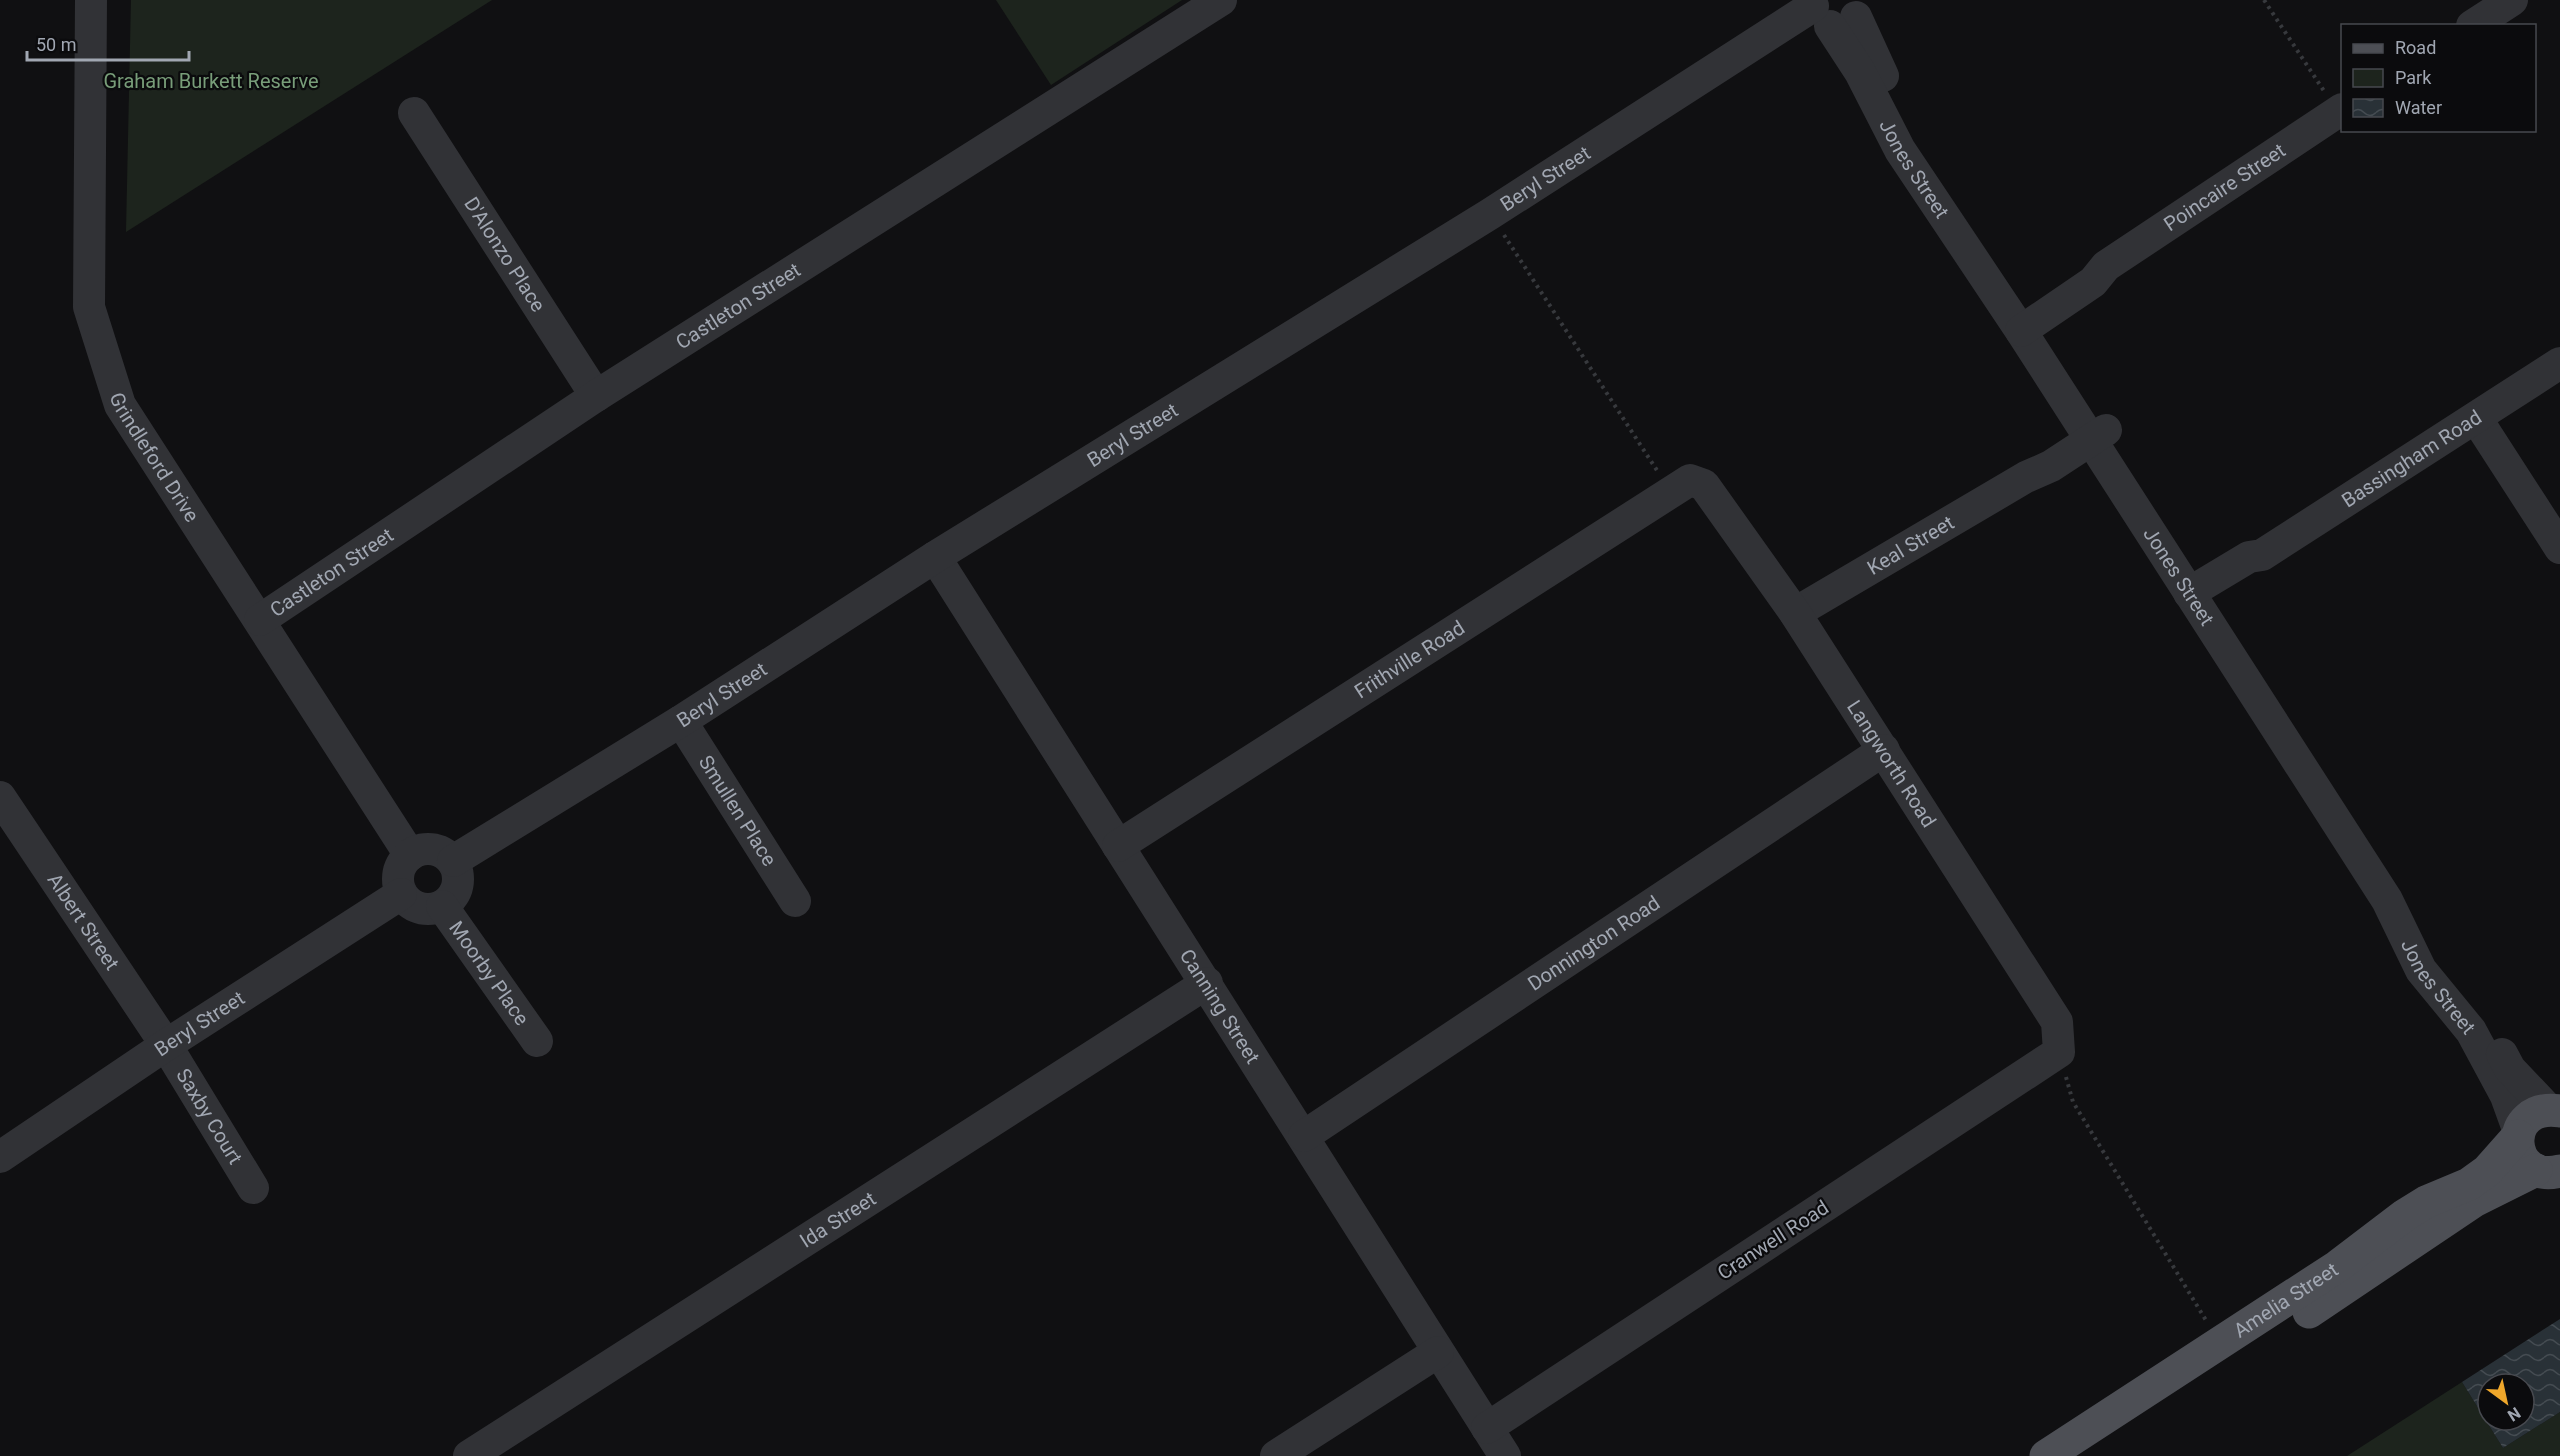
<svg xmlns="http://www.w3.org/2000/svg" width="2560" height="1456" font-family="Roboto,sans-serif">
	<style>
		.park { fill: #1d241d }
		.water { fill: url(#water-waves); fill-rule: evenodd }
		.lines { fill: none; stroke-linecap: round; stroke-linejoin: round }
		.path { stroke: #37393d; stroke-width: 4; stroke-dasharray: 3 4.5; stroke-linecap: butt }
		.minor { stroke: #313236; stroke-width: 32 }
		.major { stroke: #4d4f55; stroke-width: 33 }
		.labels { text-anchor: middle; stroke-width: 4.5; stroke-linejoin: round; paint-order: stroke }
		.park-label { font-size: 20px; fill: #789d79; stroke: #0b0b0d }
		.street-label { font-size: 20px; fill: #a1a7b2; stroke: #0b0b0d }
	</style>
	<defs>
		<pattern id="water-waves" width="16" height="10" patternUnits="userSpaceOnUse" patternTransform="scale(1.5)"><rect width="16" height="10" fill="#293137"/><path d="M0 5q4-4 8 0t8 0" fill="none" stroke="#454c52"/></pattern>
	</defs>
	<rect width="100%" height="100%" fill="#101012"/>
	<g class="park">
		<path d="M131,0H492L126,232Z"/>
		<path d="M996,0H1182L1051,85Z"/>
		<path d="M2462,1382L2503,1448L2560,1412V1456H2347Z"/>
	</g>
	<path class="water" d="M2560,1319V1412L2503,1448L2462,1382ZM2488,1384H2524V1420H2488Z"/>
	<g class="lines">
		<g class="path">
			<path d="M2264,0L2324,91"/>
			<path d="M1504,235L1658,472"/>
			<path d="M2066,1077L2073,1102L2207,1322"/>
		</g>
		<g class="minor">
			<path id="s1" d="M91,0L89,307L120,405L410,855"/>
			<path d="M1856,17L1883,76"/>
			<path id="s2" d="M1830,26L1860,72L1900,150L2021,331L2387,900L2421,970L2471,1031L2506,1096L2519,1132"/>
			<path d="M2472,26L2512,0"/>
			<path id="s3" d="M414,113L596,396"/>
			<path id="s4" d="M2021,331L2093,282L2106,266L2342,109"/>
			<path d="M2476,418L2560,548"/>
			<path id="s5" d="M935,557L1505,1456"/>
			<path id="s6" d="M2189,593L2249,557L2262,555L2560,363"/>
			<path id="s7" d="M1795,613L2026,477L2051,466L2106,430"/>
			<path id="s8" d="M260,620L596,396L1221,0"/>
			<path id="s9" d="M681,721L795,901"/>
			<path id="s10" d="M0,797L166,1045L253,1188"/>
			<path id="s11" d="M1118,846L1690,480L1704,485L1795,613L2057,1022L2059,1052L1487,1428"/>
			<circle cx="428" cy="879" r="30"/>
			<path id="s12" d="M453,861L681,721L935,557L1490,214L1813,6"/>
			<path id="s13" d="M442,906L537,1041"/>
			<path d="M2502,1054L2510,1069L2548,1109"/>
			<path id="s14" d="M1304,1136L1884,750"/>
			<path id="s15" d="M0,1157L166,1045L401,894"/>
			<path id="s16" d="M469,1456L1207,983"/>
			<path d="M1276,1456L1438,1352"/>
		</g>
		<g class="major">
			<path d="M2560,1111C2500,1102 2508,1185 2560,1171"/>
			<path d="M2309,1312L2474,1201L2536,1170"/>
			<path id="s17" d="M2046,1456L2338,1266L2405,1215L2426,1202L2469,1184L2487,1171L2518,1136"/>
		</g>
	</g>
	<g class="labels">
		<g class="park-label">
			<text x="211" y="88">Graham Burkett Reserve</text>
		</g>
		<g class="street-label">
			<text dy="7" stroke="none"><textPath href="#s2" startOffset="166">Jones Street</textPath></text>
			<text dy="7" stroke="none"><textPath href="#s12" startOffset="1288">Beryl Street</textPath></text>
			<text dy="7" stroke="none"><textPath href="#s4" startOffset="250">Poincaire Street</textPath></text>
			<text dy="7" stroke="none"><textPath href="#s3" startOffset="168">D'Alonzo Place</textPath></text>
			<text dy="7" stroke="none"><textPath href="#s8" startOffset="572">Castleton Street</textPath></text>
			<text dy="7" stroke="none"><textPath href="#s12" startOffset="802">Beryl Street</textPath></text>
			<text dy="7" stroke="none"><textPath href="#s1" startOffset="472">Grindleford Drive</textPath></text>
			<text dy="7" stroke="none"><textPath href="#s6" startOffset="261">Bassingham Road</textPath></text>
			<text dy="7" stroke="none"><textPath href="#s7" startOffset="134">Keal Street</textPath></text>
			<text dy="7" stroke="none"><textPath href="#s8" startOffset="86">Castleton Street</textPath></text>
			<text dy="7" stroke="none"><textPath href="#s2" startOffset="652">Jones Street</textPath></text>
			<text dy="7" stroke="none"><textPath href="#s11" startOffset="346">Frithville Road</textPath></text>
			<text dy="7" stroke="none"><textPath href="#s12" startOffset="316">Beryl Street</textPath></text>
			<text dy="7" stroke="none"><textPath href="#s11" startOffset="1030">Langworth Road</textPath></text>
			<text dy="7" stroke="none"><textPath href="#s9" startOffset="106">Smullen Place</textPath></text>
			<text dy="7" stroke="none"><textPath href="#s10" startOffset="150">Albert Street</textPath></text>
			<text dy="7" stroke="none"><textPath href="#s14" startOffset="348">Donnington Road</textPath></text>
			<text dy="7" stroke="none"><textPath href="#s13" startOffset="82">Moorby Place</textPath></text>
			<text dy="7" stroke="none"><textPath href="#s2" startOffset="1138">Jones Street</textPath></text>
			<text dy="7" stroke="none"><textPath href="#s5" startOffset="532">Canning Street</textPath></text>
			<text dy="7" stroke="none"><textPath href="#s15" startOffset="240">Beryl Street</textPath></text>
			<text dy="7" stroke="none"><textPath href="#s10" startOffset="382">Saxby Court</textPath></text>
			<text dy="7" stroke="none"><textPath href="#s16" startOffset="438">Ida Street</textPath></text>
			<text transform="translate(1773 1240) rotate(-33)" y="7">Cranwell Road</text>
			<text dy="7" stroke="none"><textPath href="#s17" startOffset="286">Amelia Street</textPath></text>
		</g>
	</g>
	<rect x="2341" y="24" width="195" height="108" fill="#0b0b0d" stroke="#47494f" stroke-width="1.5"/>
	<rect x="2353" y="44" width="30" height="9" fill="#4d4f55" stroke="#47494f" stroke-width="1.5"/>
	<text x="2395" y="54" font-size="18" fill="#a1a7b2">Road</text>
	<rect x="2353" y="69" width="30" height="18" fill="#1d241d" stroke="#47494f" stroke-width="1.5"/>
	<text x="2395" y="84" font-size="18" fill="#a1a7b2">Park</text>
	<rect x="2353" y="99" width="30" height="18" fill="url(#water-waves)" stroke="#47494f" stroke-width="1.5"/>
	<text x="2395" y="114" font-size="18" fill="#a1a7b2">Water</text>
	<g transform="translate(2506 1402) rotate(147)"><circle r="28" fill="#0b0b0d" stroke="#47494f" stroke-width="1.5"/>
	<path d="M0-4.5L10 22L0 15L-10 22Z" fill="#efa72b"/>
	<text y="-9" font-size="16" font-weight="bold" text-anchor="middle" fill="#a1a7b2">N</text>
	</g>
	<path d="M27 51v9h162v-9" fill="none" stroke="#a1a7b2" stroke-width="3"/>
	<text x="36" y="51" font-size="18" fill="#a1a7b2" stroke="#0b0b0d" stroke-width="4.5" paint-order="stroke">50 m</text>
</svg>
